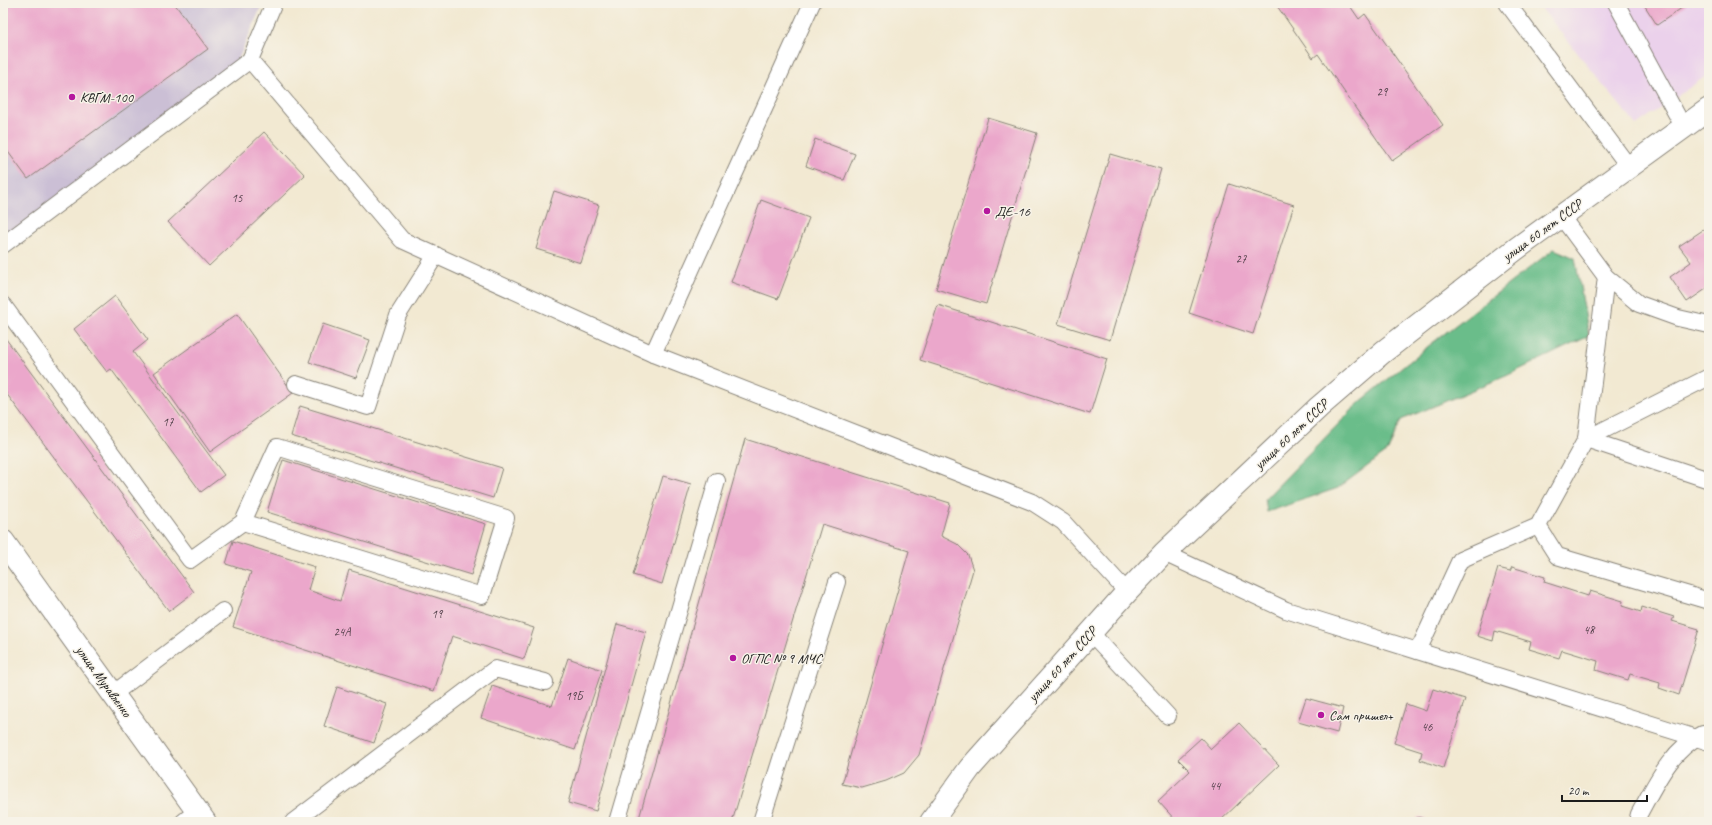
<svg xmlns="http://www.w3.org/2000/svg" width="1712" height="825" font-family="Caveat,sans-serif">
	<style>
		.built { fill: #ebd1eb }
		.industrial { fill: #cbbfd5 }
		.forest { fill: #6bbd8a; stroke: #446c53 }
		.building { fill: #eba7cb }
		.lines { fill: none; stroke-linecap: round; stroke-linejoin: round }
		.service-casing { stroke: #878277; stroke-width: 18 }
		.secondary-casing { stroke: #878277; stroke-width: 24 }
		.primary-casing { stroke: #878277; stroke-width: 24 }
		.service { stroke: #fff; stroke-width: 16 }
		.secondary { stroke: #fff; stroke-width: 22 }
		.primary { stroke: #fff; stroke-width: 22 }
		.poi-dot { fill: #b5179e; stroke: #f7f3e8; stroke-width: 1.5 }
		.labels { text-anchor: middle; stroke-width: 3; stroke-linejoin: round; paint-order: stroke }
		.number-label { font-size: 12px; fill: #503f48 }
		.poi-label { font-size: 14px; fill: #1c1c1c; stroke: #f7f3e8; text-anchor: start }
		.street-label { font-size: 14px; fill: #1c1c1c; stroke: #f7f3e8 }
	</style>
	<rect width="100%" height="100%" fill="#f7f3e8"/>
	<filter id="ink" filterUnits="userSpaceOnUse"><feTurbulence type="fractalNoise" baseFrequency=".025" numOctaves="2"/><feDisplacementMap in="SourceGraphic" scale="8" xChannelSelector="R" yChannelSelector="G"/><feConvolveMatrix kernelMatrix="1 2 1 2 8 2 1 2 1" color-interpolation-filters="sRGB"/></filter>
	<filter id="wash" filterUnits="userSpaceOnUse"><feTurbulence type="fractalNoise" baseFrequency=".012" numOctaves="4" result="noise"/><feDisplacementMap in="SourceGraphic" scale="16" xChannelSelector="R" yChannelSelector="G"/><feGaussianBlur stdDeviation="0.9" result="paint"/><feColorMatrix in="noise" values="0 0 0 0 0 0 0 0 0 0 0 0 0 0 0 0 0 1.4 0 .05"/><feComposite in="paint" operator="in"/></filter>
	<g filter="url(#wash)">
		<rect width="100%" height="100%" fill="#f2e9d2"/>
		<path class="built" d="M1537,3H1709V74L1636,125Z"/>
		<path class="industrial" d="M3,3H263L235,67L3,243Z"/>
		<path class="forest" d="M1554,249L1575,258L1589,336L1506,376L1401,420L1388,451L1338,488L1267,512L1265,499L1360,402L1431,344Z"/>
		<g id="blocks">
			<g class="building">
				<path d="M3,3H174L208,49L28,179L3,145Z"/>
				<path d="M1275,3H1348L1359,19L1365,14L1443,125L1392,161L1318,54L1313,58Z"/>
				<path d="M1643,3H1689L1657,25Z"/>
				<path d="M988,118L1037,133L986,304L936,289Z"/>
				<path d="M264,132L305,175L209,266L168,222Z"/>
				<path d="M815,139L855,154L844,180L806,166Z"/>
				<path d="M1110,154L1161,169L1110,340L1058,324Z"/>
				<path d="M1229,184L1294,205L1253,334L1189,313Z"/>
				<path d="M554,191L599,205L581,263L536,249Z"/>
				<path d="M761,200L809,218L778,299L731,282Z"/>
				<path d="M1709,226V287L1687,302L1670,277L1691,262L1679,246Z"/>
				<path d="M115,296L148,340L133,352L224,475L201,492L111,369L107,372L74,329Z"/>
				<path d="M938,305L1107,359L1090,414L920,360Z"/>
				<path d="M237,314L293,393L210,452L154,373Z"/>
				<path d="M323,324L370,340L356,378L309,362Z"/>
				<path d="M3,335L194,592L169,611L3,389Z"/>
				<path d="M300,406L502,468L493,498L291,436Z"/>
				<path d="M745,439L950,503L941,536L957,544L968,555L973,570L919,755L904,773L886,781L862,788L842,784L909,551L822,524L732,822H638Z"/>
				<path d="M283,460L486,524L471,575L267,512Z"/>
				<path d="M663,476L691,484L662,584L633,575Z"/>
				<path d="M233,541L315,567L308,590L340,601L349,570L534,628L524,659L452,636L434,691L233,627L251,572L226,564Z"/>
				<path d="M1512,567L1545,577L1544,582L1588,596L1590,591L1623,601L1622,606L1641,612L1642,607L1674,617L1672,621L1699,629L1679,695L1659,688L1660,683L1630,674L1628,680L1596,670L1598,661L1562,650L1559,658L1529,649L1531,642L1495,631L1493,641L1477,636L1498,568L1510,571Z"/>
				<path d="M617,624L646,632L596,811L568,803Z"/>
				<path d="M568,658L602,670L575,750L481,718L492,686L552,706Z"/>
				<path d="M337,687L387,704L374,743L324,726Z"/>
				<path d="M1433,689L1465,699L1443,768L1420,760L1422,752L1394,743L1406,704L1426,711Z"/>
				<path d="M1306,698L1343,708L1337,733L1298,722Z"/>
				<path d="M1239,723L1279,765L1219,822H1177L1158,801L1190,771L1178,759L1201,738L1211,749Z"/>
				<path d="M1418,817L1433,822H1416Z"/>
			</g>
		</g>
	</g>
	<g filter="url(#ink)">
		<use href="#blocks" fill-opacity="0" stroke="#878277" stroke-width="1"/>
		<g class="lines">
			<defs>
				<g id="service">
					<path d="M274,3L250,60L402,240L653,354L1032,502L1063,522L1127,592"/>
					<path d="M1507,3L1629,167"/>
					<path d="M1616,3L1684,128"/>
					<path d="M1561,216L1606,277L1639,304L1678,318L1709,325"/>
					<path d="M3,245L250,60"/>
					<path d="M3,305L190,560L243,522L277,447L506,518L482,596L243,522"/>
					<path d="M653,354L812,3"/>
					<path d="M296,384L368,407L398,315L436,255"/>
					<path d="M1586,439L1709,377"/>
					<path d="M1586,439L1709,480"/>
					<path d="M1538,526L1557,556L1709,601"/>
					<path d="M1164,553L1286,610L1709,742"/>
					<path d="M1090,632L1168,716"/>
					<path d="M1418,651L1460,560L1538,526L1586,439L1606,277"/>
					<path d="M113,694L223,611"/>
					<path d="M183,822L197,811"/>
					<path d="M293,822L495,669L545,682"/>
					<path d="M617,822L717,481"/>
					<path d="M761,822L837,582"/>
					<path d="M1637,822L1639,814C1655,785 1671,749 1703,734"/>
				</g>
				<path id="secondary" d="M931,822L970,768L1127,592L1164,553L1319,407L1383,352L1516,249L1709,109"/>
				<path id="primary" d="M3,541L205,822"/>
			</defs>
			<use href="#service" class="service-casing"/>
			<use href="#secondary" class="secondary-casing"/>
			<use href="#primary" class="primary-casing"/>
			<use href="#service" class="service"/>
			<use href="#secondary" class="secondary"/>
			<use href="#primary" class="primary"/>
		</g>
	</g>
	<g class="poi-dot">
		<circle cx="72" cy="97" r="4"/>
		<circle cx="987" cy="211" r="4"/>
		<circle cx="733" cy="658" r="4"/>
		<circle cx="1321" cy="715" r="4"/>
	</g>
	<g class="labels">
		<g class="number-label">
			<text x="1382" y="96">29</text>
			<text x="237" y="202">15</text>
			<text x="1241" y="263">27</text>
			<text x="168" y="426">17</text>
			<text x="437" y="618">19</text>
			<text x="1589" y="634">48</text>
			<text x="342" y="636">24А</text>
			<text x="574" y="700">19Б</text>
			<text x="1427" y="731">46</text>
			<text x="1215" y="790">44</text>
		</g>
		<g class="poi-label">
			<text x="80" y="102">КВГМ-100</text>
			<text x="995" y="216">ДЕ-16</text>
			<text x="741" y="663">ОГПС № 9 МЧС</text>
			<text x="1329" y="720">Сам пришел+</text>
		</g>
		<g class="street-label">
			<text transform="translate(1542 230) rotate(-36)" y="5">улица 60 лет СССР</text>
			<text transform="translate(1291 434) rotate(-43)" y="5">улица 60 лет СССР</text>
			<text transform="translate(1062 664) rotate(-48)" y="5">улица 60 лет СССР</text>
			<text transform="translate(104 681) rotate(54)" y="5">улица Муравленко</text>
		</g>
	</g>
	<rect width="1712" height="825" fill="none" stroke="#f7f3e8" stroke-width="16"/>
	<path d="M1562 795v6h85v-6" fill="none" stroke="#1c1c1c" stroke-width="2"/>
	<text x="1568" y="795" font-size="12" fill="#1c1c1c" stroke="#f7f3e8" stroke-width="3" paint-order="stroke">20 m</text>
</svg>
